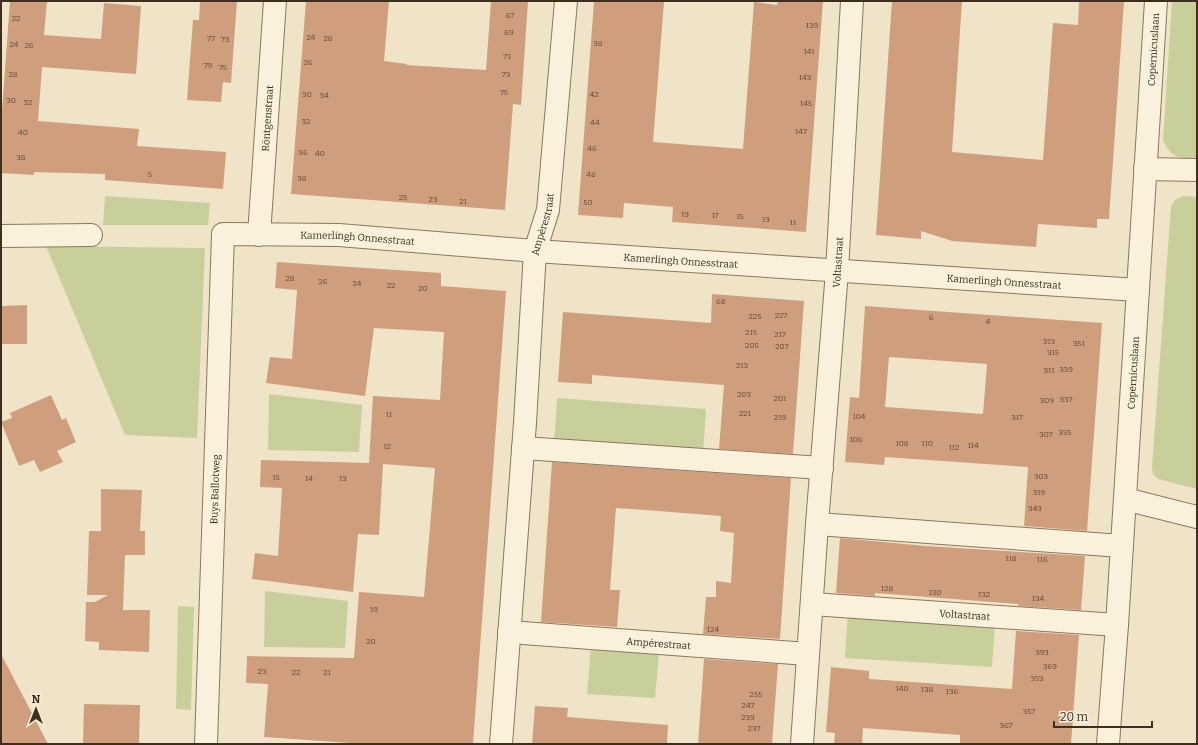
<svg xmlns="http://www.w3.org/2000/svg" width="1198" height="745" font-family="Bitter,serif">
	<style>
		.green { fill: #c9cf9b }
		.building { fill: #cf9f7d; fill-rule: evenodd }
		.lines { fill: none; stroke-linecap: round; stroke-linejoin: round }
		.street-casing { stroke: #8d765c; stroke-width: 24 }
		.street { stroke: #faf1dc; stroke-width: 22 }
		.labels { text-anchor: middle; stroke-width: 3; stroke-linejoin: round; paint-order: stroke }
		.number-label { font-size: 8px; fill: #624a37 }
		.street-label { font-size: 10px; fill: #3d2e20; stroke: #f7eed8 }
	</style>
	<rect width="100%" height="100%" fill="#f0e4c8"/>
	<g class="green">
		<path d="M1172,1H1197V158C1180,159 1171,158 1163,140Z"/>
		<path d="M105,196L210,203L208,225H103Z"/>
		<path d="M1183,196L1197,197V489L1158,479L1153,474L1152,467L1171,206L1175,200Z"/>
		<path d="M46,246L205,248L197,438L125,435Z"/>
		<path d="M269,394L362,405L359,452L268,450Z"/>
		<path d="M557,398L706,409L703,455L554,444Z"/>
		<path d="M265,591L348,601L345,648L264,647Z"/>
		<path d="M178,606L194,607L191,710L176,709Z"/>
		<path d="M848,611L995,622L992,667L845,658Z"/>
		<path d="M591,648L659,653L655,698L587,694Z"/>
	</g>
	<g class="building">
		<path d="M10,1H47L44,35L101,39L104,3L141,6L136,74L42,67L38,121L139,129L137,146L226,152L223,189L105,180V174L34,172V175L1,173V124Z"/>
		<path d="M200,1H237L231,83L223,82L221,102L187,100L193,20H199Z"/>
		<path d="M306,1H389L384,61L407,64L406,65L486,70L491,1H528L521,105L513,104L505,210L291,194Z"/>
		<path d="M594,1L664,2L653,142L743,149L754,2L777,5L778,1H823L806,232L672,222L673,207L624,203L623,218L578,215Z"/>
		<path d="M892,1H962L952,152L1043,160L1053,23L1078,25L1079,1H1124L1109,219H1097V228L1038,224L1036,247L952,241L921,231V239L876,235Z"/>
		<path d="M277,262L441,273V286L506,291L473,744H365L264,737L268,684L246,683L247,656L354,658L359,592L424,597L435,468L383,464L379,535L358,534L353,592L252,579L255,553L278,556L282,488L260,487L261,460L369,463L373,396L440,400L444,332L374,328L365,396L266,383L270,357L292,359L297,290L275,288Z"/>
		<path d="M712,294L804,301L793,454L719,449L724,385L592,375V384L558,382L563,312L711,323Z"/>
		<path d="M27,305V344H1V306Z"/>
		<path d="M865,306L1102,323L1087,531L1024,526L1028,467L885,457L884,465L845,462L850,397L859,398ZM889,357L987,364L983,414L885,407Z"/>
		<path d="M51,395L62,420L66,418L76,442L57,451L63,462L40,472L34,460L19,466L1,422L12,418L10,413Z"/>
		<path d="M552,462L791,478L780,639L703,634L706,597H716V581L731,583L734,533L720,531L721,516L645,510L616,508L610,590H620L617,627L541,622Z"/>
		<path d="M101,489L142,490L140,531H145V555H125L123,610H150L149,652L99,650V642L85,641L86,602H95L108,595H87L89,531H101Z"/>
		<path d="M840,538L926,546L1085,556L1081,610L1018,606V604L875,593V596L836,593Z"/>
		<path d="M1016,631L1079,635L1071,744H960V735L863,728L862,744H834L835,733L826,732L831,667L869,671V679L1012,689Z"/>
		<path d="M1,654L48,744H1Z"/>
		<path d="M704,659L778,664L772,744H698Z"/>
		<path d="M84,704L140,705L139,744H83Z"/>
		<path d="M535,706L568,708L567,717L668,725L667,744H532Z"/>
	</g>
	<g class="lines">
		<defs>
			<g id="street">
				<path d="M1145,169L1197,170"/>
				<path id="s1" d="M259,235L275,1"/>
				<path d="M1,236L91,235"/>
				<path d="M523,448L822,468"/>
				<path d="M1125,499L1197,517"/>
				<path d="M817,524L1122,546"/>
				<path id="s2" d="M812,604L1117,625"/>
				<path id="s3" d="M509,632L808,654"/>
				<path id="s4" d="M206,744L223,234L339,235L535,251L1138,290"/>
				<path id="s5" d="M501,744L525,423L535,251L548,210L566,1"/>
				<path id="s6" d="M802,744L817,524L837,271L852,1"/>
				<path id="s7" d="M1108,744L1117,625L1156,1"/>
			</g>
		</defs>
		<use href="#street" class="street-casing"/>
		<use href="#street" class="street"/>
	</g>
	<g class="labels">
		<g class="number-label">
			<text x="510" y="18">67</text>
			<text x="16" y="21">22</text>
			<text x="812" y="28">139</text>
			<text x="509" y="35">69</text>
			<text x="311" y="40">24</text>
			<text x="211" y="41">77</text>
			<text x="328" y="41">28</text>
			<text x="225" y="42">73</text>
			<text x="598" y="46">38</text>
			<text x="14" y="47">24</text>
			<text x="29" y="48">26</text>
			<text x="809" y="54">141</text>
			<text x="507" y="59">71</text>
			<text x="308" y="65">26</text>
			<text x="208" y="68">79</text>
			<text x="223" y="70">75</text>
			<text x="13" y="77">28</text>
			<text x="506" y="77">73</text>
			<text x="805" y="80">143</text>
			<text x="504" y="95">75</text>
			<text x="307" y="97">30</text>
			<text x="594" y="97">42</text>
			<text x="324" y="98">34</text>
			<text x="11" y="103">30</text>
			<text x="28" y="105">32</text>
			<text x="806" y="106">145</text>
			<text x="306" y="124">32</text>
			<text x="595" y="125">44</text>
			<text x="801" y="134">147</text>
			<text x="23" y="135">40</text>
			<text x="592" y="151">46</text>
			<text x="303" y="155">36</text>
			<text x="320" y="156">40</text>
			<text x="21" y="160">38</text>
			<text x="150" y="177">5</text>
			<text x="591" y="177">48</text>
			<text x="302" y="181">38</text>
			<text x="403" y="200">25</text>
			<text x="433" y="202">23</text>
			<text x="463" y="204">21</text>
			<text x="588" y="205">50</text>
			<text x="685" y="217">19</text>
			<text x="715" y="218">17</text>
			<text x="740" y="219">15</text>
			<text x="766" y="222">13</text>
			<text x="793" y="225">11</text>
			<text x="290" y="281">28</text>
			<text x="323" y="284">26</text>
			<text x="357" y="286">24</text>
			<text x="391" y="288">22</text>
			<text x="423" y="291">20</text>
			<text x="721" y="304">6B</text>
			<text x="781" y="318">227</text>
			<text x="755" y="319">225</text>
			<text x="931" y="320">6</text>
			<text x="988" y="324">4</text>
			<text x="751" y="335">215</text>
			<text x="780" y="337">217</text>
			<text x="1049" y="344">313</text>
			<text x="1079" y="346">351</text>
			<text x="752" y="348">205</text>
			<text x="782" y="349">207</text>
			<text x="1053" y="355">315</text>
			<text x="742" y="368">213</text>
			<text x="1066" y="372">339</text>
			<text x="1049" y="373">311</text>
			<text x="744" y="397">203</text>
			<text x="780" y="401">201</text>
			<text x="1066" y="402">337</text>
			<text x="1047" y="403">309</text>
			<text x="745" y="416">221</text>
			<text x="389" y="417">11</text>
			<text x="859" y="419">104</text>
			<text x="780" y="420">219</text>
			<text x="1017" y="420">317</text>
			<text x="1065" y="435">335</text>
			<text x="1046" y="437">307</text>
			<text x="856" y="442">106</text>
			<text x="902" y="446">108</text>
			<text x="927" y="446">110</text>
			<text x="973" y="448">114</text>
			<text x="387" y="449">12</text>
			<text x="954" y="450">112</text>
			<text x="1041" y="479">303</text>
			<text x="276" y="480">15</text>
			<text x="309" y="481">14</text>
			<text x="343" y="481">13</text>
			<text x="1039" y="495">319</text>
			<text x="1035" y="511">343</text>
			<text x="1011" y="561">118</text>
			<text x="1042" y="562">116</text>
			<text x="887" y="591">128</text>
			<text x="935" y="595">130</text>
			<text x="984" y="597">132</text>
			<text x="1038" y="601">134</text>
			<text x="374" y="612">19</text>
			<text x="713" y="632">124</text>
			<text x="371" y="644">20</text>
			<text x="1042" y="655">393</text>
			<text x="1050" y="669">369</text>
			<text x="262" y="674">23</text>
			<text x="296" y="675">22</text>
			<text x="327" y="675">21</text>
			<text x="1037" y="681">353</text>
			<text x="902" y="691">140</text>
			<text x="927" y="692">138</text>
			<text x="952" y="694">136</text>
			<text x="756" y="697">255</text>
			<text x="748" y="708">247</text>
			<text x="1029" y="714">357</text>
			<text x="748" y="720">239</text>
			<text x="1006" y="728">367</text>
			<text x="754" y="731">237</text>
		</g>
		<g class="street-label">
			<text dy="4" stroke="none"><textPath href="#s7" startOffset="696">Copernicuslaan</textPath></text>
			<text dy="4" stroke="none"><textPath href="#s1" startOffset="117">Röntgenstraat</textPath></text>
			<text dy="4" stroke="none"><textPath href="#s5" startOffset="522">Ampèrestraat</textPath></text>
			<text dy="4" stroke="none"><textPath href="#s4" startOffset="645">Kamerlingh Onnesstraat</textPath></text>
			<text dy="4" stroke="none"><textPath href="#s4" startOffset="969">Kamerlingh Onnesstraat</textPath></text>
			<text dy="4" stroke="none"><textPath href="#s6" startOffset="483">Voltastraat</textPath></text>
			<text dy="4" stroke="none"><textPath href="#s4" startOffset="1293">Kamerlingh Onnesstraat</textPath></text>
			<text dy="4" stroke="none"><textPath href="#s7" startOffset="372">Copernicuslaan</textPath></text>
			<text dy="4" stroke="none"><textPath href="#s4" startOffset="255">Buys Ballotweg</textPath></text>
			<text dy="4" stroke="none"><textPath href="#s2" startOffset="153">Voltastraat</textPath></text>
			<text dy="4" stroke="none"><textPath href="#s3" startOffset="150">Ampèrestraat</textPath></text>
		</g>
	</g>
	<rect width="1198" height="745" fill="none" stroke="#3d2e20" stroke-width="4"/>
	<g transform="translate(36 709)" stroke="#f7eed8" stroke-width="3" paint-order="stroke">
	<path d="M0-3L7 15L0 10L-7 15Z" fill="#3d2e20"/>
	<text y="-6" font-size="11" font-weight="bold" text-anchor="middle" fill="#3d2e20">N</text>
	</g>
	<path d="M1054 721v6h98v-6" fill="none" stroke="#3d2e20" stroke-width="2"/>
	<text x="1060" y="721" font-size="12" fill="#3d2e20" stroke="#f7eed8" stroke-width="3" paint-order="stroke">20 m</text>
</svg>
